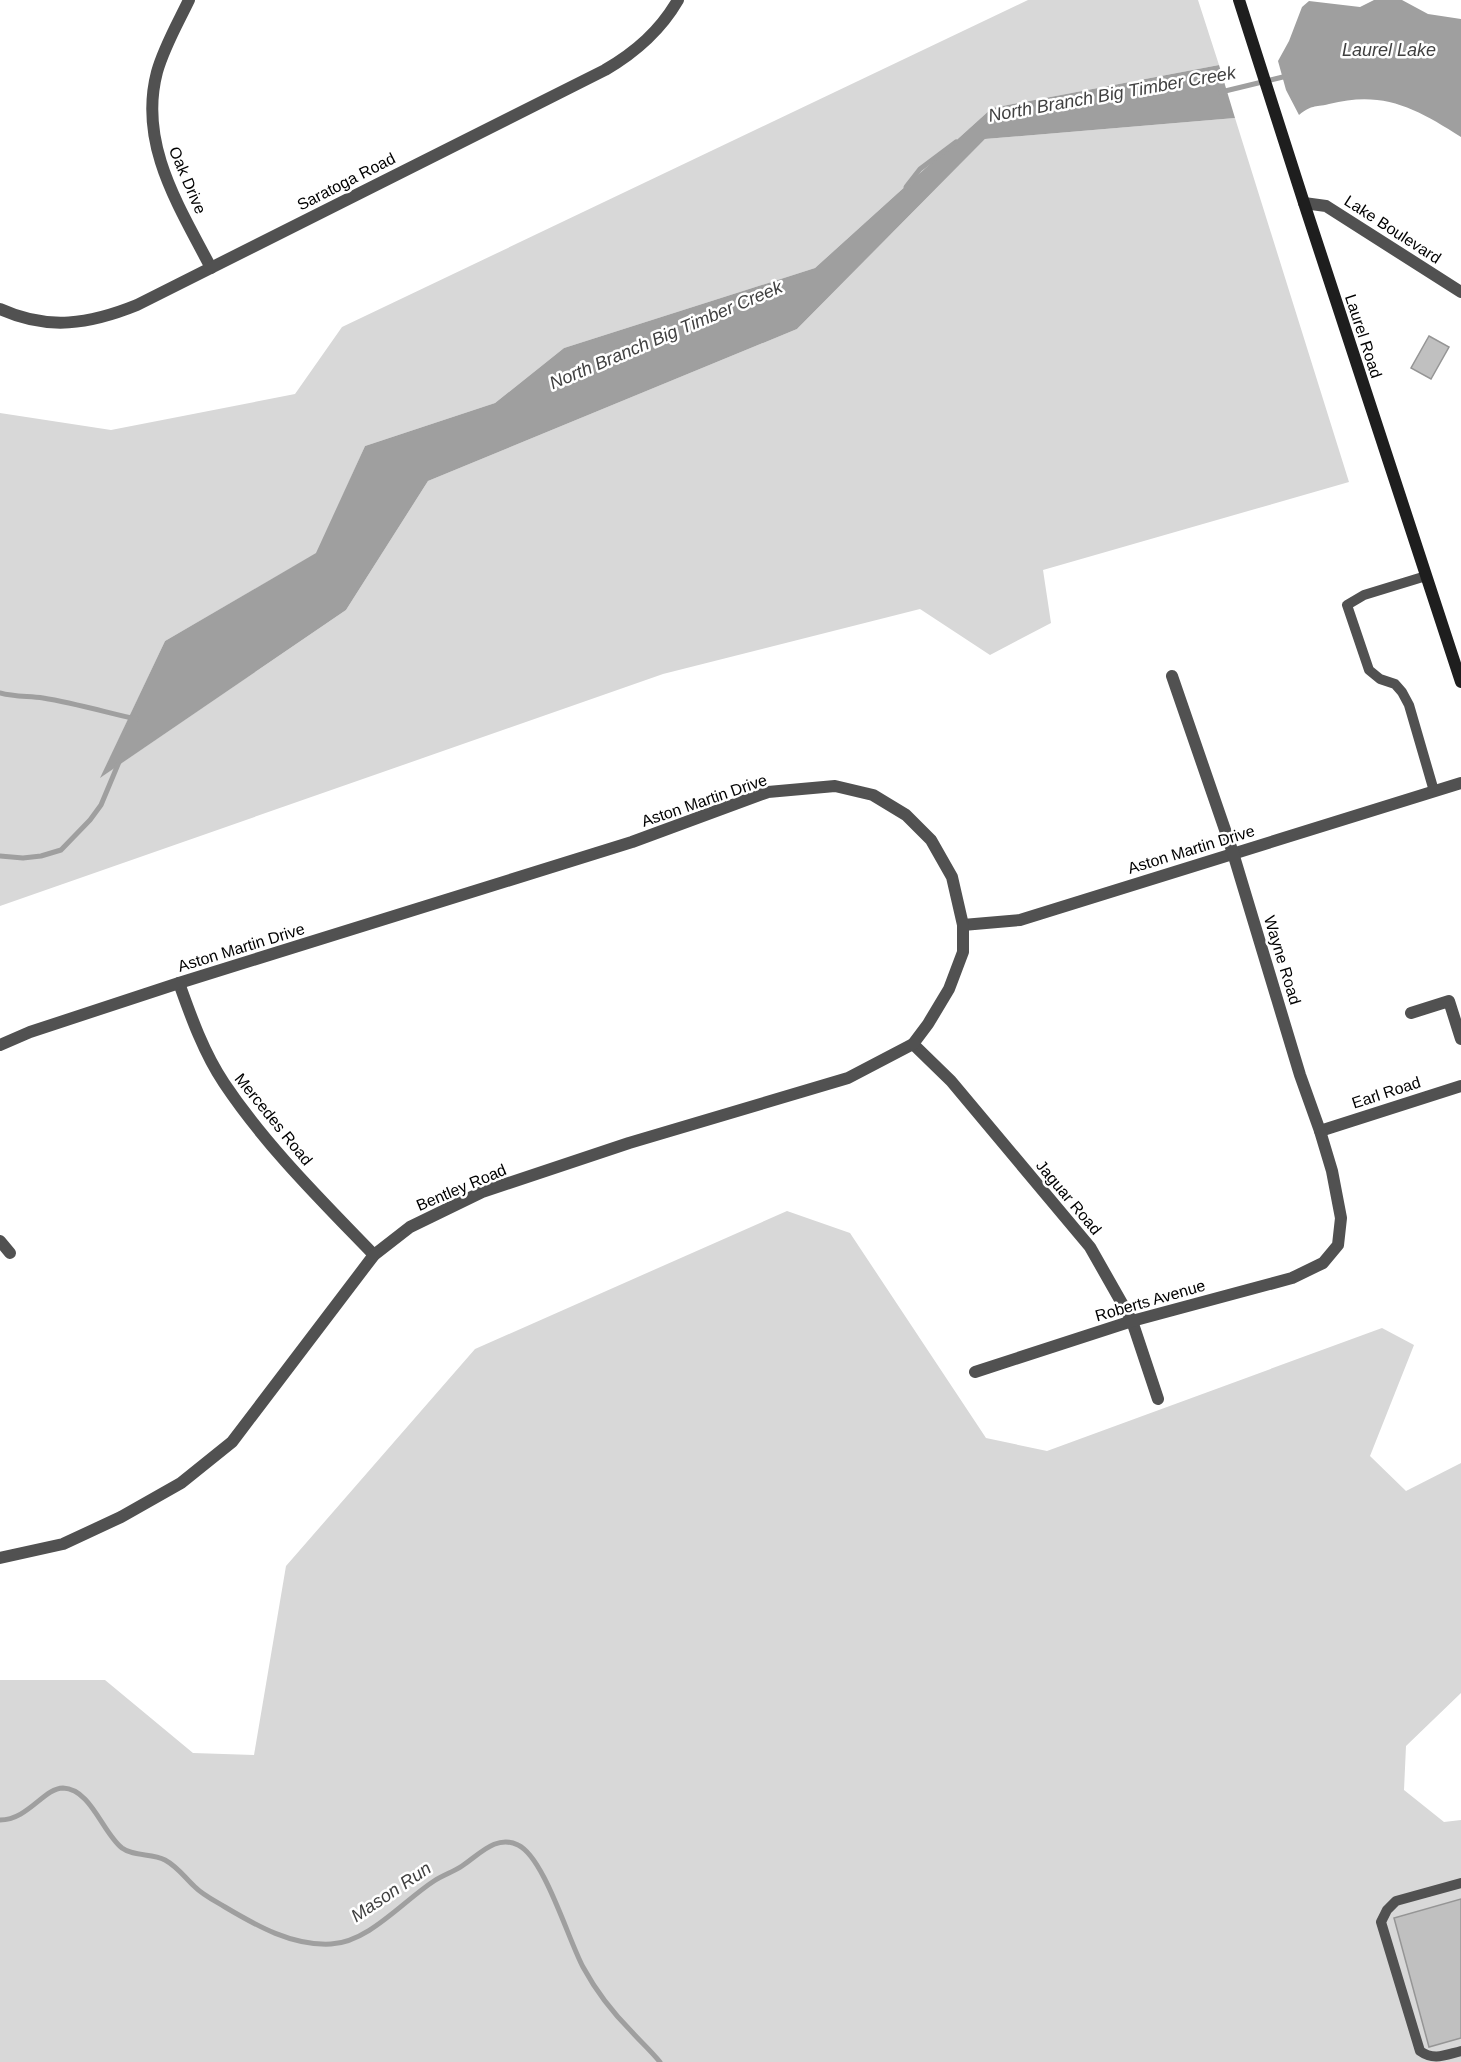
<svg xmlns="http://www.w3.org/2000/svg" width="1461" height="2062" font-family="Arial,sans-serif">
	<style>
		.green { fill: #d8d8d8 }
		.water { fill: #9f9f9f }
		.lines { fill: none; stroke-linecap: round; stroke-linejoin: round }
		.stream { stroke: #9f9f9f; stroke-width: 5 }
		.building { fill: #c0c0c0; stroke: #959595; stroke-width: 1.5 }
		.service { stroke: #515151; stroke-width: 10 }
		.minor { stroke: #515151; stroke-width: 12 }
		.tertiary { stroke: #515151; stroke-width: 12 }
		.secondary { stroke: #1e1e1e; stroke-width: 12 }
		.labels { text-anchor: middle; stroke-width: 5; stroke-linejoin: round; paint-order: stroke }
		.street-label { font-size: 16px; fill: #000; stroke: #fff }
		.water-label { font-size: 18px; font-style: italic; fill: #404040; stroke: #fff }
	</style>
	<rect width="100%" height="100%" fill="#fff"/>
	<g class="green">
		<path d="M1028,0H1198L1219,65L992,108L815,268L564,348L495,403L365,446L317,553L165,641L101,777L346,610L428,481L797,329L985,139L1235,118L1349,482L1043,570L1051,623L990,655L920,609L663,674L0,906V413L111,430L295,394L342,327Z"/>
		<path d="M787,1211L850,1233L986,1438L1047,1451L1382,1328L1414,1345L1370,1456L1406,1491L1461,1463V1693L1406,1746L1404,1790L1444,1822L1461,1820V2062H0V1680H105L193,1753L254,1755L286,1566L475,1349Z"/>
	</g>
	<g class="water">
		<path d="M1374,0H1402L1428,14L1461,19V137C1416,108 1383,90 1329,104C1313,108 1313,104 1299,115L1286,90L1278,61L1289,41L1302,7L1309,1L1360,7Z"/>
		<path d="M1219,65L1235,118L985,139L797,329L428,481L346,610L100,778L165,641L316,553L365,446L495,403L564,348L815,268L992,108Z"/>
	</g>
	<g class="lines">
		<g class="stream">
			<path d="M1221,92L1287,76"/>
			<path d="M906,187L920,169L956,142"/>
			<path d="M0,693C14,697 28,696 43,698C74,703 105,712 136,719"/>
			<path d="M0,856L23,858L41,856L61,850L90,820L101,805L119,762"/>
			<path d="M0,1820C28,1820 44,1788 63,1788C91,1789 102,1832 122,1848C134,1857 152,1853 165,1860C178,1867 185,1878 195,1887C203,1895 215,1901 225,1907C257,1926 292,1946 331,1944C369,1942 403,1901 434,1881C443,1875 453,1872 462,1866C479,1855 496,1834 518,1845C544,1857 568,1939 583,1967C596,1991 613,2013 632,2032C641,2042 651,2051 660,2062"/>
		</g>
	</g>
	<g class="building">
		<path d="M1429,336L1449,347L1431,379L1411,368Z"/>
		<path d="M1461,1899V2038L1429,2047L1394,1918Z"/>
	</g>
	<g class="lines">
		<g class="service">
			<path d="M1426,576L1364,595L1347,605L1369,670L1380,679L1395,684L1402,692L1409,705L1434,791"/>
			<path d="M1461,1883L1396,1901L1387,1910L1381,1922L1420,2051C1434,2061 1445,2055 1461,2051"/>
		</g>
		<g class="minor">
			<path d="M189,0C178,23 164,47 157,72C138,144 179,206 211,268"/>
			<path d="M0,309C48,331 90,324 137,305L605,70C636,52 660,31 678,0"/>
			<path d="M963,925L1020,920L1461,783"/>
			<path d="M179,983C191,1017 204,1053 224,1083C266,1146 321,1200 374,1255"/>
			<path d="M1411,1013L1449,1001L1461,1039"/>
			<path d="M913,1044L951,1081L1090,1247L1132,1321L1158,1399"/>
			<path d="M0,1045L30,1032L179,983L632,842L768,792L835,786L873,795L906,815L931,840L952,877L963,925V952L949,989L928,1024L913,1044L848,1078L629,1143L482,1192L410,1227L374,1255L232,1442L181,1483L121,1517L63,1544L0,1558"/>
			<path d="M1320,1131L1461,1086"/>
			<path d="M0,1241L10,1253"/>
			<path d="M975,1372L1132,1321L1292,1278L1323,1263L1338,1245L1341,1218L1332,1171L1320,1131L1300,1075L1233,853L1172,676"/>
		</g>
		<path class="tertiary" d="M1304,203L1326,206L1461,292"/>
		<path class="secondary" d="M1239,0L1304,203L1461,682"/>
	</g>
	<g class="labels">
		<g class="street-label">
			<text transform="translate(188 180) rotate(67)" y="6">Oak Drive</text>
			<text transform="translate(346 181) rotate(-27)" y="6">Saratoga Road</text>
			<text transform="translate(1393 229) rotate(33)" y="6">Lake Boulevard</text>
			<text transform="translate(1364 336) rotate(72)" y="6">Laurel Road</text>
			<text transform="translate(704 800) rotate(-19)" y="6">Aston Martin Drive</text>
			<text transform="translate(1191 849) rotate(-17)" y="6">Aston Martin Drive</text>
			<text transform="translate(241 947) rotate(-17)" y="6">Aston Martin Drive</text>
			<text transform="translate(1283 960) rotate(73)" y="6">Wayne Road</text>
			<text transform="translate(1386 1092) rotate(-18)" y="6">Earl Road</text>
			<text transform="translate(274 1119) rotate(51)" y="6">Mercedes Road</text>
			<text transform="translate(461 1187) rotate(-23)" y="6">Bentley Road</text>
			<text transform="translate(1069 1197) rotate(50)" y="6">Jaguar Road</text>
			<text transform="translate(1150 1300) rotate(-16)" y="6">Roberts Avenue</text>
		</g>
		<g class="water-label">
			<text x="1389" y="56">Laurel Lake</text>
			<text transform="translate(1112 94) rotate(-10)" y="6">North Branch Big Timber Creek</text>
			<text transform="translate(666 335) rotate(-23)" y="6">North Branch Big Timber Creek</text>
			<text transform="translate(391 1892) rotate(-34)" y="6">Mason Run</text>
		</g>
	</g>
</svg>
